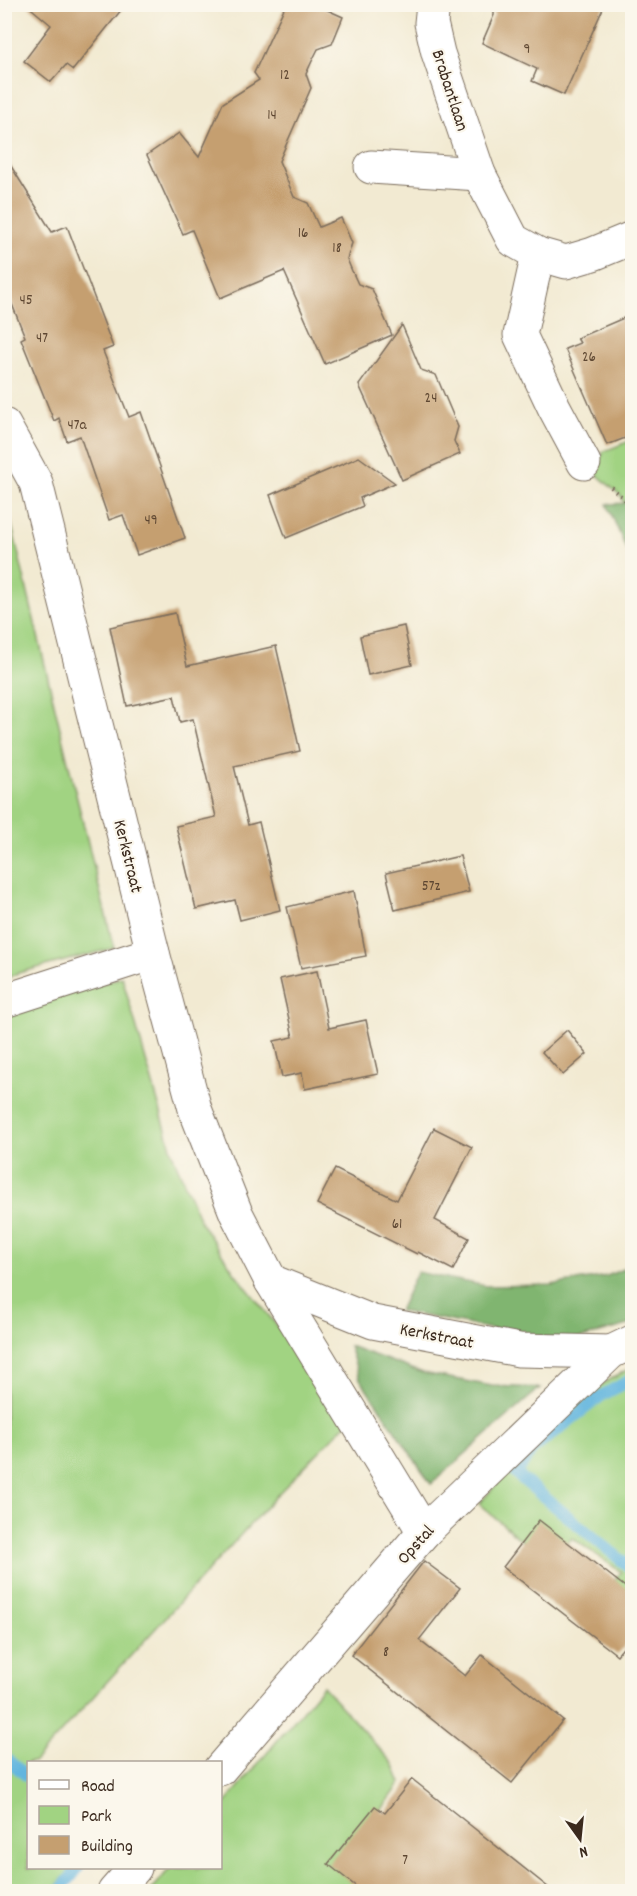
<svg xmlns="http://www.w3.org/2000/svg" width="637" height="1896" font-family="Dekko,sans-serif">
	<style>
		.green { fill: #a1d382; stroke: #6e7e50; stroke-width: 1.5 }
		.forest { fill: #80b570; stroke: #5e7047; stroke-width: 1.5 }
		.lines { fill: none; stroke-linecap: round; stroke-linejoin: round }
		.stream { stroke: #62b5de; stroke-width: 12 }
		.building { fill: #c59f70 }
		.minor-casing { stroke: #7b6d5d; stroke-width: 35 }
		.path { stroke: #7b6d5d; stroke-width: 4; stroke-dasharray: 1.5 4.5; stroke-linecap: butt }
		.minor { stroke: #fff; stroke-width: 33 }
		.labels { text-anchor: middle; stroke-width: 4.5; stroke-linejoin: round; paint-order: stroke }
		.number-label { font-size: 15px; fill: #5e4732 }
		.street-label { font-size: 18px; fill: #3b2a1e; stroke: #fbf7ec }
	</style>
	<rect width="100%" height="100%" fill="#fbf7ec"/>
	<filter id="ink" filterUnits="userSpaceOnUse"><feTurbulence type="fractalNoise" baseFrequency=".0167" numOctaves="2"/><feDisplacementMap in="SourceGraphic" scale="12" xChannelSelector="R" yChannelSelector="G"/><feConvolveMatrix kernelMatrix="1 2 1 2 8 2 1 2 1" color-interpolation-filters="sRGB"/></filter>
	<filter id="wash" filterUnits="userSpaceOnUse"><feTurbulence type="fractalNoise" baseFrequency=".008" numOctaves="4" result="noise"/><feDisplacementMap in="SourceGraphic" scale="24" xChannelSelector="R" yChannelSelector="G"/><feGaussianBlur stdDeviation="1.35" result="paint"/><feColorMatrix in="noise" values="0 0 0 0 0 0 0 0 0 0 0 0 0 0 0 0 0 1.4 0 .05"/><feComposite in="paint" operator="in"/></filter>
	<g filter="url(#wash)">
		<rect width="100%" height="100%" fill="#f2ead2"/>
		<g class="green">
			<path d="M632,440V506L630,504H625L621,496L584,463L603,455L602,452Z"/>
			<path d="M4,493L68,762L114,948L18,973L5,979Z"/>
			<path d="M122,977L174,1158L201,1223L235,1273L316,1375L347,1423L278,1494L34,1762H28V1868H72L52,1891L5,1892V1014Z"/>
			<path d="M632,1367V1635L595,1603L621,1572L572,1538L549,1564L479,1504L560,1412L593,1389Z"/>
			<path d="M323,1686L393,1764L401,1783L361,1838L419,1891L150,1892L170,1868H220L221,1808Z"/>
		</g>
		<g class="forest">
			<path d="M632,503V563L607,504Z"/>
			<path d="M632,1265V1324L564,1343L399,1311L417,1272L486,1286L551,1285L607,1276Z"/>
			<path d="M349,1346L423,1373L492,1386L540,1388L431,1484L360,1379Z"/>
		</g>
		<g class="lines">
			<g class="stream">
				<path d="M632,1379L601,1396L532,1450L516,1474L632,1569"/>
				<path d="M4,1757L28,1777"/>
				<path d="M59,1892L78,1868"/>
			</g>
		</g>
		<g id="blocks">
			<g class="building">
				<path d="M26,4H126L73,70L66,65L51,82L24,61L51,25Z"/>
				<path d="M286,4H314L343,17L332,44L318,49L312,61L306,74L311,88L279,161L294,197L308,203L319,227L341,218L352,243L347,259L352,271L358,284L372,289L392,335L325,364L284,271L220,298L192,230L183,234L147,155L179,133L199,157L223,103L259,80L254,73Z"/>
				<path d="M494,4H605L564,95L532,81L537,69L482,43L494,15Z"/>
				<path d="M4,155L52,232L67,226L113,347L103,351L129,417L141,412L185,538L137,555L123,515L109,520L80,436L67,441L59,418L54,421L21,339L25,337L4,284Z"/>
				<path d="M633,314V435L607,445L565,349L580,343L577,338Z"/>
				<path d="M402,325L421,370L436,375L458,427L454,441L460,454L402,480L359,385Z"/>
				<path d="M359,457L395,483L360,498L363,506L286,538L270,495Z"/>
				<path d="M175,613L187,666L276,646L300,751L234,766L248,825L259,822L280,910L240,920L235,900L196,909L176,826L216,817L193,719L180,722L174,696L127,706L110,627Z"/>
				<path d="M404,626L412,665L368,675L360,636Z"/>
				<path d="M460,856L469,892L395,910L386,873Z"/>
				<path d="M354,891L366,956L301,968L287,907Z"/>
				<path d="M317,971L329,1028L366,1020L378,1074L305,1089L302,1073L282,1077L274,1041L293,1037L280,979Z"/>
				<path d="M567,1030L587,1054L563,1075L542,1052Z"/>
				<path d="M434,1128L472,1147L435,1220L469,1238L453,1270L418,1252L417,1254L317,1204L335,1169L397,1200Z"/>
				<path d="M539,1520L633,1593V1636L617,1655L503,1567Z"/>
				<path d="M424,1561L460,1588L419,1640L465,1676L482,1655L563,1720L512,1783L351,1655Z"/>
				<path d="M412,1779L475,1829L554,1892H363L328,1864L375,1806L385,1813Z"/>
			</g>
		</g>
	</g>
	<g filter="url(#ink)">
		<use href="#blocks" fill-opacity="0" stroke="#7b6d5d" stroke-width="1.5"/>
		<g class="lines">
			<defs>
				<g id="minor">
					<path d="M433,4L431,23L438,53L479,174L513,240L538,254L566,262L593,254L632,238"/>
					<path d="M371,167L479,174"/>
					<path d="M538,254L520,335L554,407L584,463"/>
					<path d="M4,425L36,483L153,953L195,1109L236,1213L271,1281L424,1532"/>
					<path d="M4,1001L153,953"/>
					<path d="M271,1281L373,1322L519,1350L611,1352"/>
					<path d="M220,1769L424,1532L611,1352L632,1342"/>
					<path d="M114,1892L135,1868"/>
				</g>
			</defs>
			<use href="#minor" class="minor-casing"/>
			<path class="path" d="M611,487L632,506"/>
			<use href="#minor" class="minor"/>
		</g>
	</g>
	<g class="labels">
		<g class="number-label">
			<text x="527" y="53">9</text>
			<text x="285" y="79">12</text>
			<text x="272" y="119">14</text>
			<text x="303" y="237">16</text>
			<text x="337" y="252">18</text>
			<text x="26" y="304">45</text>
			<text x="42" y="342">47</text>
			<text x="589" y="361">26</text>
			<text x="431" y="402">24</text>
			<text x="77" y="429">47a</text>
			<text x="151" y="524">49</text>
			<text x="431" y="890">57z</text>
			<text x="397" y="1228">61</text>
			<text x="386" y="1656">8</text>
			<text x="405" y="1864">7</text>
		</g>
		<g class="street-label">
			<text transform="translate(451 90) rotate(72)" y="6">Brabantlaan</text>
			<text transform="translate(129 856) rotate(76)" y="6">Kerkstraat</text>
			<text transform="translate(437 1335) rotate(11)" y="6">Kerkstraat</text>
			<text transform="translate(415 1544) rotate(-48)" y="6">Opstal</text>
		</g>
	</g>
	<rect width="637" height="1896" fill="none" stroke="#fbf7ec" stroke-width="24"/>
	<rect x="27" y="1761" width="195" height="108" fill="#fbf7ec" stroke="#aea59a" stroke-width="1.5"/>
	<rect x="39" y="1780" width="30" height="9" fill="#ffffff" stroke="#aea59a" stroke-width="1.5"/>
	<text x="81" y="1791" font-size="18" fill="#3b2a1e">Road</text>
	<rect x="39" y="1806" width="30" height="18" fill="#a1d382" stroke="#aea59a" stroke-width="1.5"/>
	<text x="81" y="1821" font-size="18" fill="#3b2a1e">Park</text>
	<rect x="39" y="1836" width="30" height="18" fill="#c59f70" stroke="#aea59a" stroke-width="1.5"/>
	<text x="81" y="1851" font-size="18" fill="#3b2a1e">Building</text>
	<g transform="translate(580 1839) rotate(165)" stroke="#fbf7ec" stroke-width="4.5" paint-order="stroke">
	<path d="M0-4.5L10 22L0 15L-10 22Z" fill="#3b2a1e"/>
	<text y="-9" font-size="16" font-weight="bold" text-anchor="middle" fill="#3b2a1e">N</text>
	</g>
</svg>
